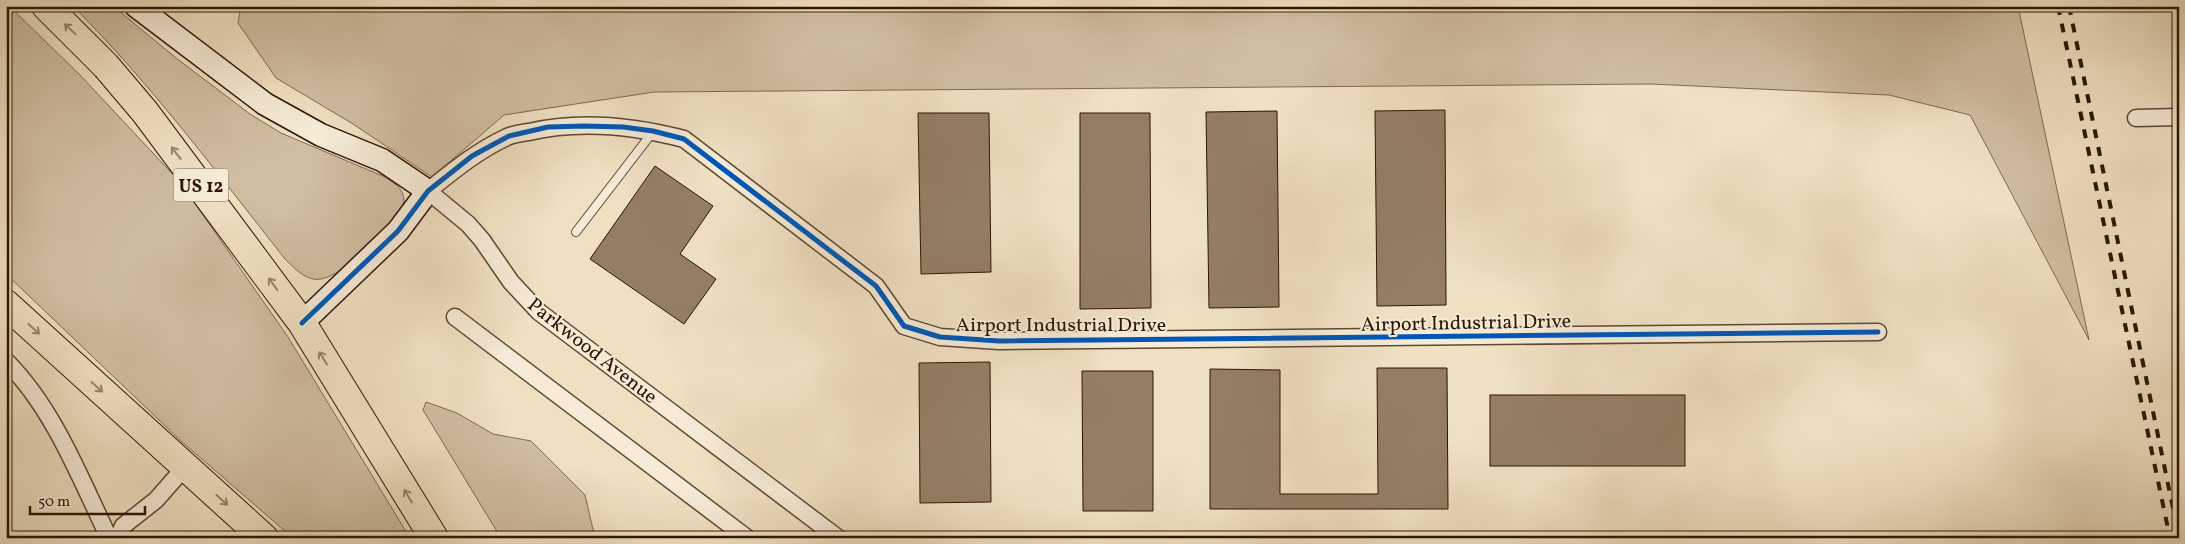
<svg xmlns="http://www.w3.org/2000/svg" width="2185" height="544" font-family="Vollkorn,serif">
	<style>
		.green { fill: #cfbda1; stroke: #806850 }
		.building { fill: #937e65; stroke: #301400 }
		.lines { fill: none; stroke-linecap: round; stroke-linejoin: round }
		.lane-casing { stroke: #604730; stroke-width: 10 }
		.street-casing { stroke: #604730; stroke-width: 19 }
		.secondary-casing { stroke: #301400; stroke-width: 25 }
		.highway-casing { stroke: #301400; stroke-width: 30 }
		.lane { stroke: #f5ebd7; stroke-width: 8 }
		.street { stroke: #f5ebd7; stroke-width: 16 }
		.secondary { stroke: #f5ebd7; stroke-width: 22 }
		.highway { stroke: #efe0c2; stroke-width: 28 }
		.rail { stroke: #301400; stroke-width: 4; stroke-dasharray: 9 9; stroke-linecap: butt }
		.cycleway-casing { stroke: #f5ebd7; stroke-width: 8 }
		.cycleway { stroke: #0057b8; stroke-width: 5 }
		.oneway { stroke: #99846b }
		.labels { text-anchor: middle; stroke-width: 4; stroke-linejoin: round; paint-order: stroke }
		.shield { fill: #f5ebd7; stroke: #6b5440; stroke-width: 1 }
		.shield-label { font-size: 19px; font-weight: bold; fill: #301400 }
		.street-label { font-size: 20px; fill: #301400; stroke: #f5ebd7 }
	</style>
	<rect width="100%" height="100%" fill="#efe0c2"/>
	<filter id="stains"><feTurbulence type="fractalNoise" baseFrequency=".004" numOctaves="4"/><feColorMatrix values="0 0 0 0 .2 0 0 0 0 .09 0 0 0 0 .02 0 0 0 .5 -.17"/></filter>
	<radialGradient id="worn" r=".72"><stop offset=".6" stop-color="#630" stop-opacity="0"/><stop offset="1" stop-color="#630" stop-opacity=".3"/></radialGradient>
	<g class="green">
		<path d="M6,6H9L80,75L180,182L288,337L410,538H293L181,441L6,274Z"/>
		<path d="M73,6H113L176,58L250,114L281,133L385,177C399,186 407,192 403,210C384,230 348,274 321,279C307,282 294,268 285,259C217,173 151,84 73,6Z"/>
		<path d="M241,6H2018L2089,340L1970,115L1889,95L1651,84L654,92L504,115L432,177L353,124L276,78L238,23Z"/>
		<path d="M426,402L457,413L493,434L531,441L585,495L595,538H501L423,410Z"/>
	</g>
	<g class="building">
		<path d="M1445,110L1446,305L1377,306L1375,111Z"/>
		<path d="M1277,111L1279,307L1209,308L1206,112Z"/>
		<path d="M918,113H989L991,272L921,274Z"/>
		<path d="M1080,113H1150L1151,308L1080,309Z"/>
		<path d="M655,166L713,206L680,254L716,279L684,324L590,259Z"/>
		<path d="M990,362L991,502L920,503L919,363Z"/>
		<path d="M1377,368H1447L1448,509H1210V369L1280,370V494H1378Z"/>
		<path d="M1082,371H1153V511H1083Z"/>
		<rect x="1490" y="395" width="195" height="71"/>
	</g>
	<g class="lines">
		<defs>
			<path id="lane" d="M576,232L652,133"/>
			<g id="street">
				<path d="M2136,118L2179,117"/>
				<path d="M455,317L747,538"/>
				<path d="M6,361C54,409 80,478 109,538"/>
				<path d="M118,538L123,526L156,500L185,467"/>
				<path d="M838,538L539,312L511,282L482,240L468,224L428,191C453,171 477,151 507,137C514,134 522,133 529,132C580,120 634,126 684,139L876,286L904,326L940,337L999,341L1878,332"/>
			</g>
			<path id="secondary" d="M136,6L265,104L321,135L382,160L428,191L398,231L302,323"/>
			<g id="highway">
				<path d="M46,6L106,66L145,112L302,323L434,538"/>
				<path d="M6,304L264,538"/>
			</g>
		</defs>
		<use href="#lane" class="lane-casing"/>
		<use href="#street" class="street-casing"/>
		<use href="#secondary" class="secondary-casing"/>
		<use href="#highway" class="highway-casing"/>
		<use href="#lane" class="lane"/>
		<use href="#street" class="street"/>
		<use href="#secondary" class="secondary"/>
		<use href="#highway" class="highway"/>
		<g class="rail">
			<path d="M2058,6L2170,538"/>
			<path d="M2069,6L2179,537"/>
		</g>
		<defs>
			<path id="cycleway" d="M302,323L398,231L428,191L472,156L509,136L548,127L584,126L623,127L653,131L684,139L876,286L904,326L940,337L999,341L1878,332"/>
		</defs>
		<use href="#cycleway" class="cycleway-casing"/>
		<use href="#cycleway" class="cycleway"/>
	</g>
	<defs><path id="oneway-shaft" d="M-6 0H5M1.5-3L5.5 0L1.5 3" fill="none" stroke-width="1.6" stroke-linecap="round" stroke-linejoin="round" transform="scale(1.25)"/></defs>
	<g class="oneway">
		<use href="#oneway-shaft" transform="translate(70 29) rotate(-137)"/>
		<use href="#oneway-shaft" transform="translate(176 153) rotate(-128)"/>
		<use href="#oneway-shaft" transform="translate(273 284) rotate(-126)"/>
		<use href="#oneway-shaft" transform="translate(34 329) rotate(42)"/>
		<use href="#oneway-shaft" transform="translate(323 358) rotate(-122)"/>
		<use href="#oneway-shaft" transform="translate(97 387) rotate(42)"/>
		<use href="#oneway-shaft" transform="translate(408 496) rotate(-121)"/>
		<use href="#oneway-shaft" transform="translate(222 500) rotate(42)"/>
	</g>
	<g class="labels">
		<rect class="shield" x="173.5" y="168.5" width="55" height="33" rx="4"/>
		<g class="shield-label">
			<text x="201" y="192">US 12</text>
		</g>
		<g class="street-label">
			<text transform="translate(1466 322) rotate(-1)" y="7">Airport Industrial Drive</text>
			<text x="1061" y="331">Airport Industrial Drive</text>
			<text transform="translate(593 350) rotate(38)" y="7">Parkwood Avenue</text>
		</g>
	</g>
	<rect width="2185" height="544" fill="none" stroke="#efe0c2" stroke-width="25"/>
	<rect x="8" y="8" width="2170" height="529" fill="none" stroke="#301400" stroke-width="2.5"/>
	<rect x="12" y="12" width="2160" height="519" fill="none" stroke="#301400"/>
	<path d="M30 506v8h115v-8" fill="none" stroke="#301400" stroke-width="2.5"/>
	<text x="38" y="506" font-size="15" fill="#301400" stroke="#f5ebd7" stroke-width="4" paint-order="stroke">50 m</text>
	<rect width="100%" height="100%" filter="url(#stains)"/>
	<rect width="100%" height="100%" fill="url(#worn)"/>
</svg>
